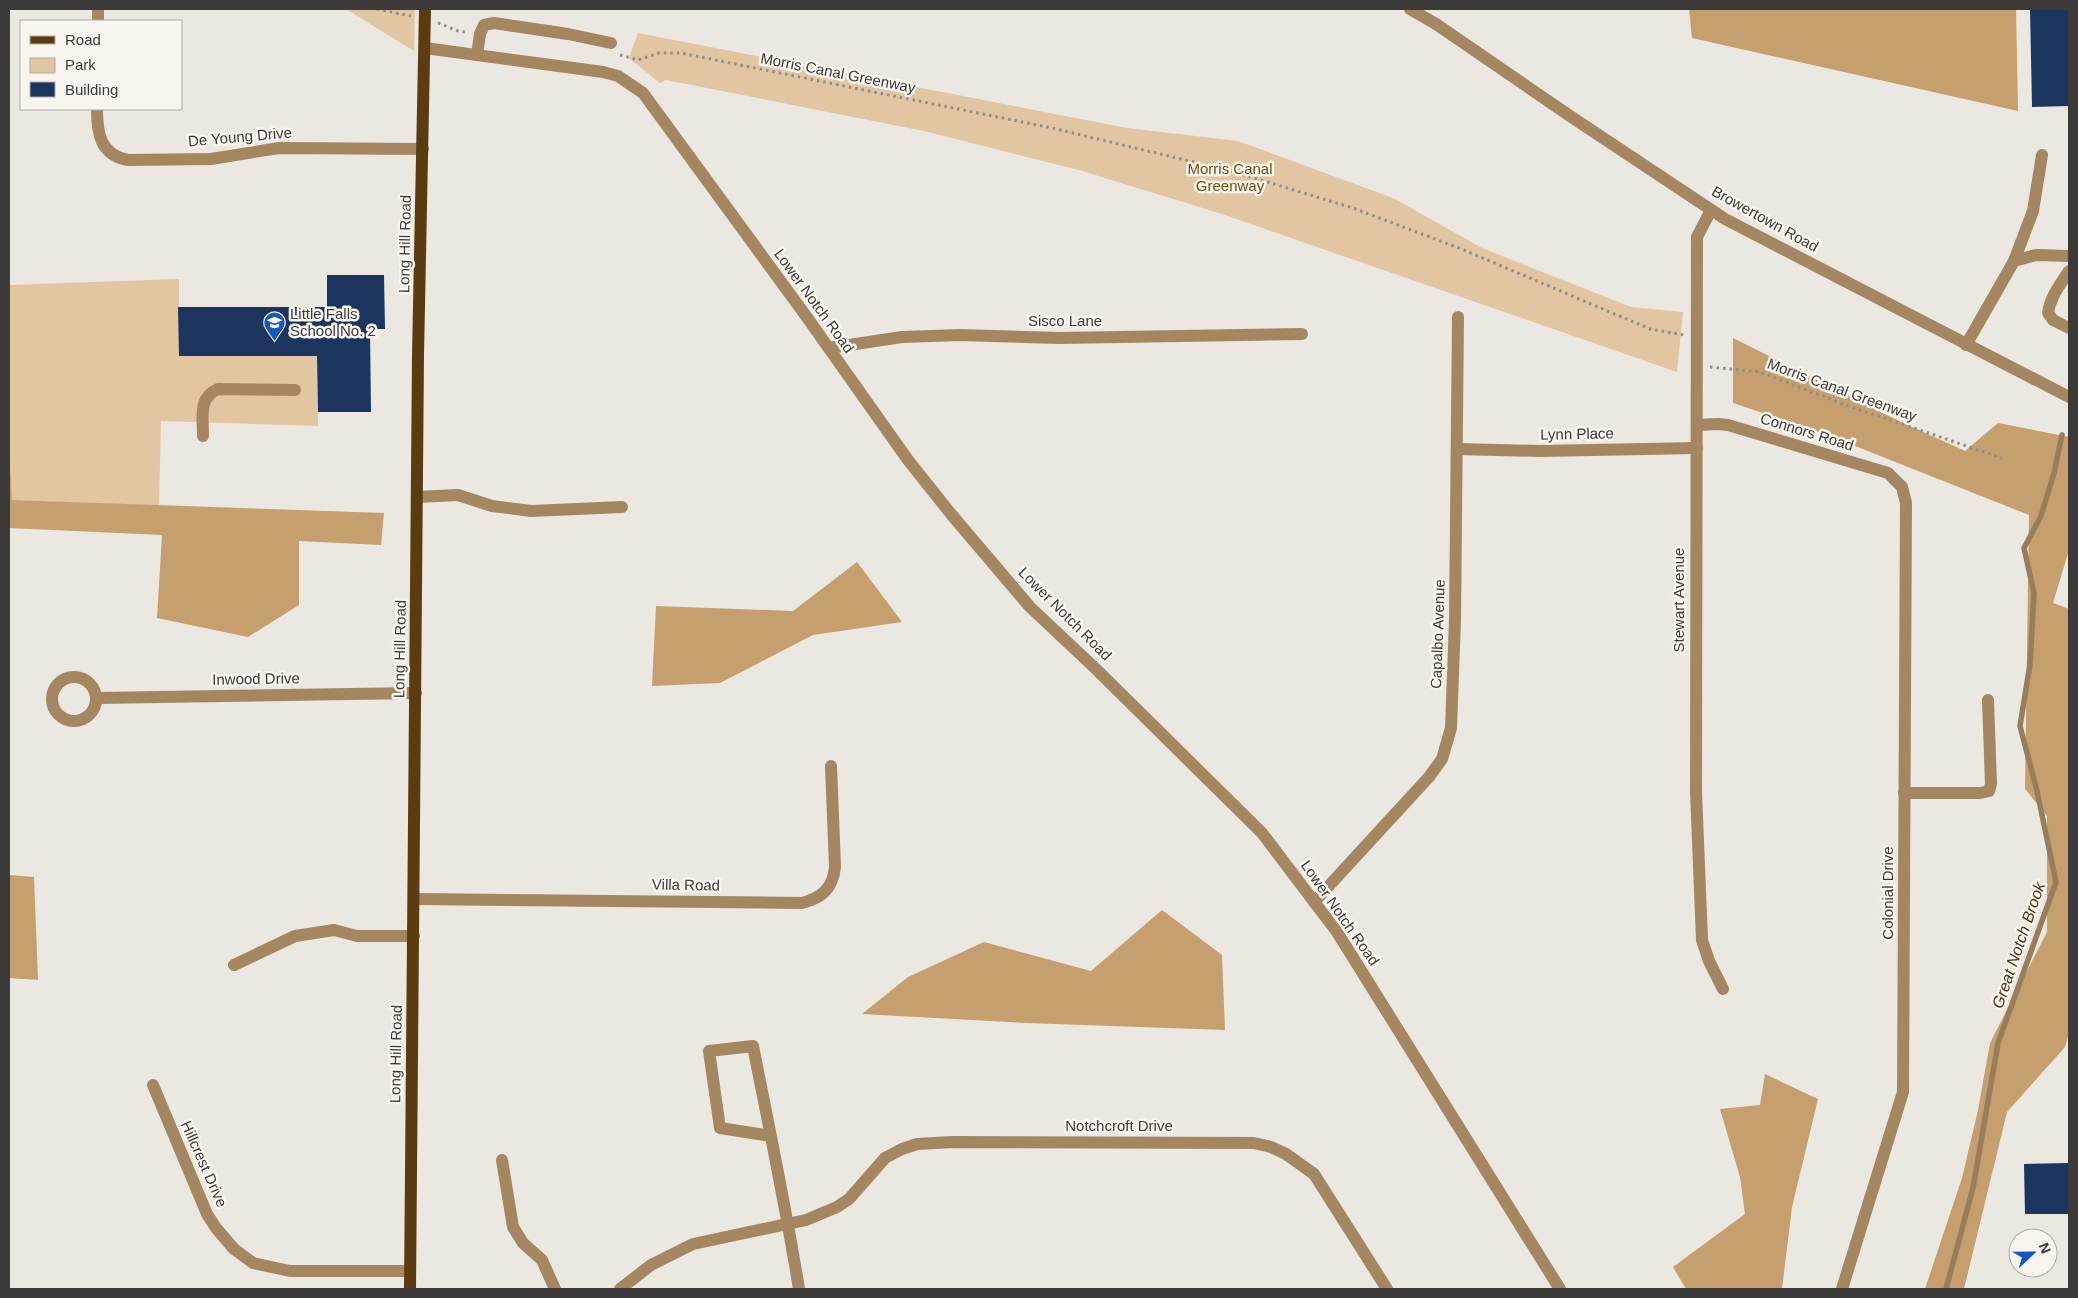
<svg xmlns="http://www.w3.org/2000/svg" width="2078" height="1298" font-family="Helvetica,sans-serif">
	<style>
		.green { fill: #e2c5a1 }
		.forest { fill: #c59f6e }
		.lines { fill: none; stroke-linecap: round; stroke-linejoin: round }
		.stream { stroke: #987d5a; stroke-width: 5.5 }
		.building { fill: #1c355f }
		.path { stroke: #908d89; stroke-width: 3; stroke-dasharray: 2.5 4; stroke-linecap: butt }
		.minor { stroke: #a48661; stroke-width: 12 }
		.major { stroke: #5a3c10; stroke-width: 12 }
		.labels { text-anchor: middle; stroke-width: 5; stroke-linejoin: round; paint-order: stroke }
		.street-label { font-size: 15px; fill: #3d3b39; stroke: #f8f4ee }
		.park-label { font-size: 15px; fill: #734d12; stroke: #f8f4ee }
		.poi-label { font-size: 15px; fill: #3d3b39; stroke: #f8f4ee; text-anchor: start }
		.water-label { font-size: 16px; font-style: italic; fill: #50360e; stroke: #f8f4ee }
	</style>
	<rect width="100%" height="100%" fill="#ebe7e1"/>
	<g class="green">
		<path d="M346,9H415L414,51Z"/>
		<path d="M638,33L1127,128L1238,141L1393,198L1482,248L1631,307L1683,312L1677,372L1222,214L1079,170L924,131L666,80L660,83L629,58Z"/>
		<path d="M179,279V356H317L318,426L161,421L159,506L12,500L9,439V285Z"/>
	</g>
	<g class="forest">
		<path d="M1689,9H2016L2018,111L1692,38Z"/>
		<path d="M1733,338L1899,421L1965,451L1998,423L2069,437V550L2053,603L2069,609V1033L2065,1047L2007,1112L1964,1289H1925L1962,1178L1978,1110L1990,1043L2047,932V816L2025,789L2029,515L1825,434L1733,403Z"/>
		<path d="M9,439L12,500L384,513L381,545L299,541V605L248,637L157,618L162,535L9,528Z"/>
		<path d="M857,562L902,622L813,635L720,683L652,686L656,606L793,611Z"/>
		<path d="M9,875L34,877L38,980L9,978Z"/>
		<path d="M1162,910L1222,955L1225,1030L1027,1023L862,1014L908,977L984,942L1091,971Z"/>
		<path d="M1765,1074L1818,1099L1792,1207L1782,1289H1686L1673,1267L1745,1214L1740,1177L1720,1109L1760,1105Z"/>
	</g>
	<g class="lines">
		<path class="stream" d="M1946,1289L1973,1188L1998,1043L2056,882L2037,791L2020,726L2030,664L2034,593L2024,548L2041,516L2054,473L2062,435"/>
	</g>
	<g class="building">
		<path d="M2030,9H2069V106L2032,107Z"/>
		<path d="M327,275H384L385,329H370L371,412H318L317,356H179L178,307H327Z"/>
		<path d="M2069,1163V1214H2025L2024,1164Z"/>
	</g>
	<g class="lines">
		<g class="path">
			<path d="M377,9L411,16"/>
			<path d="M438,23L458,31L465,32"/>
			<path d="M620,55L638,60L659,53H681L1052,128L1231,171L1353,208L1464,250L1650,329L1684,335"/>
			<path d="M1710,367L1760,372L1843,404L2002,458"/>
		</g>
		<g class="minor">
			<path d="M1410,9L1436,24L1570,116L1725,219L2069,397"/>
			<path d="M98,21V9"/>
			<path d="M425,48L603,72L618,76L643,93L806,316L908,460L951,514L1030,607L1096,669L1262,833L1337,932L1560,1289"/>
			<path d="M477,55L480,34L484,25L494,23L568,34L611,43"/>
			<path d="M97,109C97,133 100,155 128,160L211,159L279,148L423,149"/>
			<path d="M1711,210L1697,237L1696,792L1702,940L1709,961L1723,989"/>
			<path d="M2014,261L2033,211L2042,155"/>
			<path d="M2069,271C2060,285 2050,297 2048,313L2053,320L2069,328"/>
			<path d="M1966,345L2014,261L2036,255L2069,256"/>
			<path d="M829,348L902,337L960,335L1060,338L1302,334"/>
			<path d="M1697,425L1718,424L1728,425L1888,473L1902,487L1906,503L1903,1092L1842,1289"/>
			<path d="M203,436C203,416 198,398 218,389L295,390"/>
			<path d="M1457,449L1540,451L1697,448"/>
			<path d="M417,497L458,495L492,506L531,511L622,507"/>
			<circle cx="74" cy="699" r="22"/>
			<path d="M96,698L416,693"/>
			<path d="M1904,793H1980L1989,791L1991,784L1988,700"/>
			<path d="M414,899L802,903C822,898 833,888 835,867L831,766"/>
			<path d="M1314,902L1429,777L1442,759L1451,728L1455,620L1458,317"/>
			<path d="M234,965L295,936L334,930L357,936H414"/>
			<path d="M153,1085L207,1214L216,1228L234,1249L253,1263L290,1271H410"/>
			<path d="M771,1136L720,1128L709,1051L753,1046C769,1127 786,1208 799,1289"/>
			<path d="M502,1160L513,1227L523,1243L542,1260L555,1289"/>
			<path d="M620,1289L651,1265L693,1244L806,1220L837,1207L849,1199L885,1158L902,1149L917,1144L953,1142L1254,1143L1271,1147L1286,1154L1314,1174L1387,1289"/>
		</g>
		<path class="major" d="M410,1289L418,355L425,9"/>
	</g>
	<defs>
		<symbol id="school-pin" viewBox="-11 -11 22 30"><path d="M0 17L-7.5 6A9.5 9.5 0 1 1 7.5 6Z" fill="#1257c2" stroke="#f8f4ee"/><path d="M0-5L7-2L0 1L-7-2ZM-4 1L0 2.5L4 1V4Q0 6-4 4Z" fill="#fff"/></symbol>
	</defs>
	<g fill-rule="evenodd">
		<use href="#school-pin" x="262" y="310" width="25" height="34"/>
	</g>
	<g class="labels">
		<g class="street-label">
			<text transform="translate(838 73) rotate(11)" y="5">Morris Canal Greenway</text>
			<text transform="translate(240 137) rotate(-5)" y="5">De Young Drive</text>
			<text transform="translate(1765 219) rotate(29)" y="5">Browertown Road</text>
			<text transform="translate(405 244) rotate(-89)" y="5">Long Hill Road</text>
			<text transform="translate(814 301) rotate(54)" y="5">Lower Notch Road</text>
			<text x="1065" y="326">Sisco Lane</text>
			<text transform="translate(1842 390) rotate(20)" y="5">Morris Canal Greenway</text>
			<text transform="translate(1807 432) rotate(17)" y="5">Connors Road</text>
			<text transform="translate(1577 434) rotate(-1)" y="5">Lynn Place</text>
			<text transform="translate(1679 600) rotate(-90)" y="5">Stewart Avenue</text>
			<text transform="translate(1065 614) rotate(45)" y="5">Lower Notch Road</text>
			<text transform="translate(1438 634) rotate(-88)" y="5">Capalbo Avenue</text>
			<text transform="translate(400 649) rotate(-89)" y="5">Long Hill Road</text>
			<text transform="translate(256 679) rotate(-1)" y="5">Inwood Drive</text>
			<text transform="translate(686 885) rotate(1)" y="5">Villa Road</text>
			<text transform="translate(1888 893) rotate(-90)" y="5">Colonial Drive</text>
			<text transform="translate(1340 913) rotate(55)" y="5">Lower Notch Road</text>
			<text transform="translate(396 1054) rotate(-89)" y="5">Long Hill Road</text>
			<text x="1119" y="1131">Notchcroft Drive</text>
			<text transform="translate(204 1164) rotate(66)" y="5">Hillcrest Drive</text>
		</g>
		<g class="park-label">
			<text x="1230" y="174">Morris Canal<tspan x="1230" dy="17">Greenway</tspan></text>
		</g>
		<g class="poi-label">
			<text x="290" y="319">Little Falls<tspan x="290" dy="17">School No. 2</tspan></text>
		</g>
		<g class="water-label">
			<text transform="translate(2018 945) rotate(-71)" y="6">Great Notch Brook</text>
		</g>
	</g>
	<rect width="2078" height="1298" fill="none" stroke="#3d3b39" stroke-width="20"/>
	<rect x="20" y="20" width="162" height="90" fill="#f8f4ee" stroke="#adaaa6"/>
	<rect x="30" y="36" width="25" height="8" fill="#5a3c10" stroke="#adaaa6"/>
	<text x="65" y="45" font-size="15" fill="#3d3b39">Road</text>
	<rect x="30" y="58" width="25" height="15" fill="#e2c5a1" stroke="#adaaa6"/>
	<text x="65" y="70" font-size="15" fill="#3d3b39">Park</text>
	<rect x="30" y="82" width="25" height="15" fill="#1c355f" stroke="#adaaa6"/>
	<text x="65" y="95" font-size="15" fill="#3d3b39">Building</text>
	<g transform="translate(2033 1253) rotate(68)"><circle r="24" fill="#f8f4ee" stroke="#adaaa6"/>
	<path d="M0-4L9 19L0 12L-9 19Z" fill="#1257c2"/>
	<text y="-8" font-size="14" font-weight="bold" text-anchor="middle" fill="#3d3b39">N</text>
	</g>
</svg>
